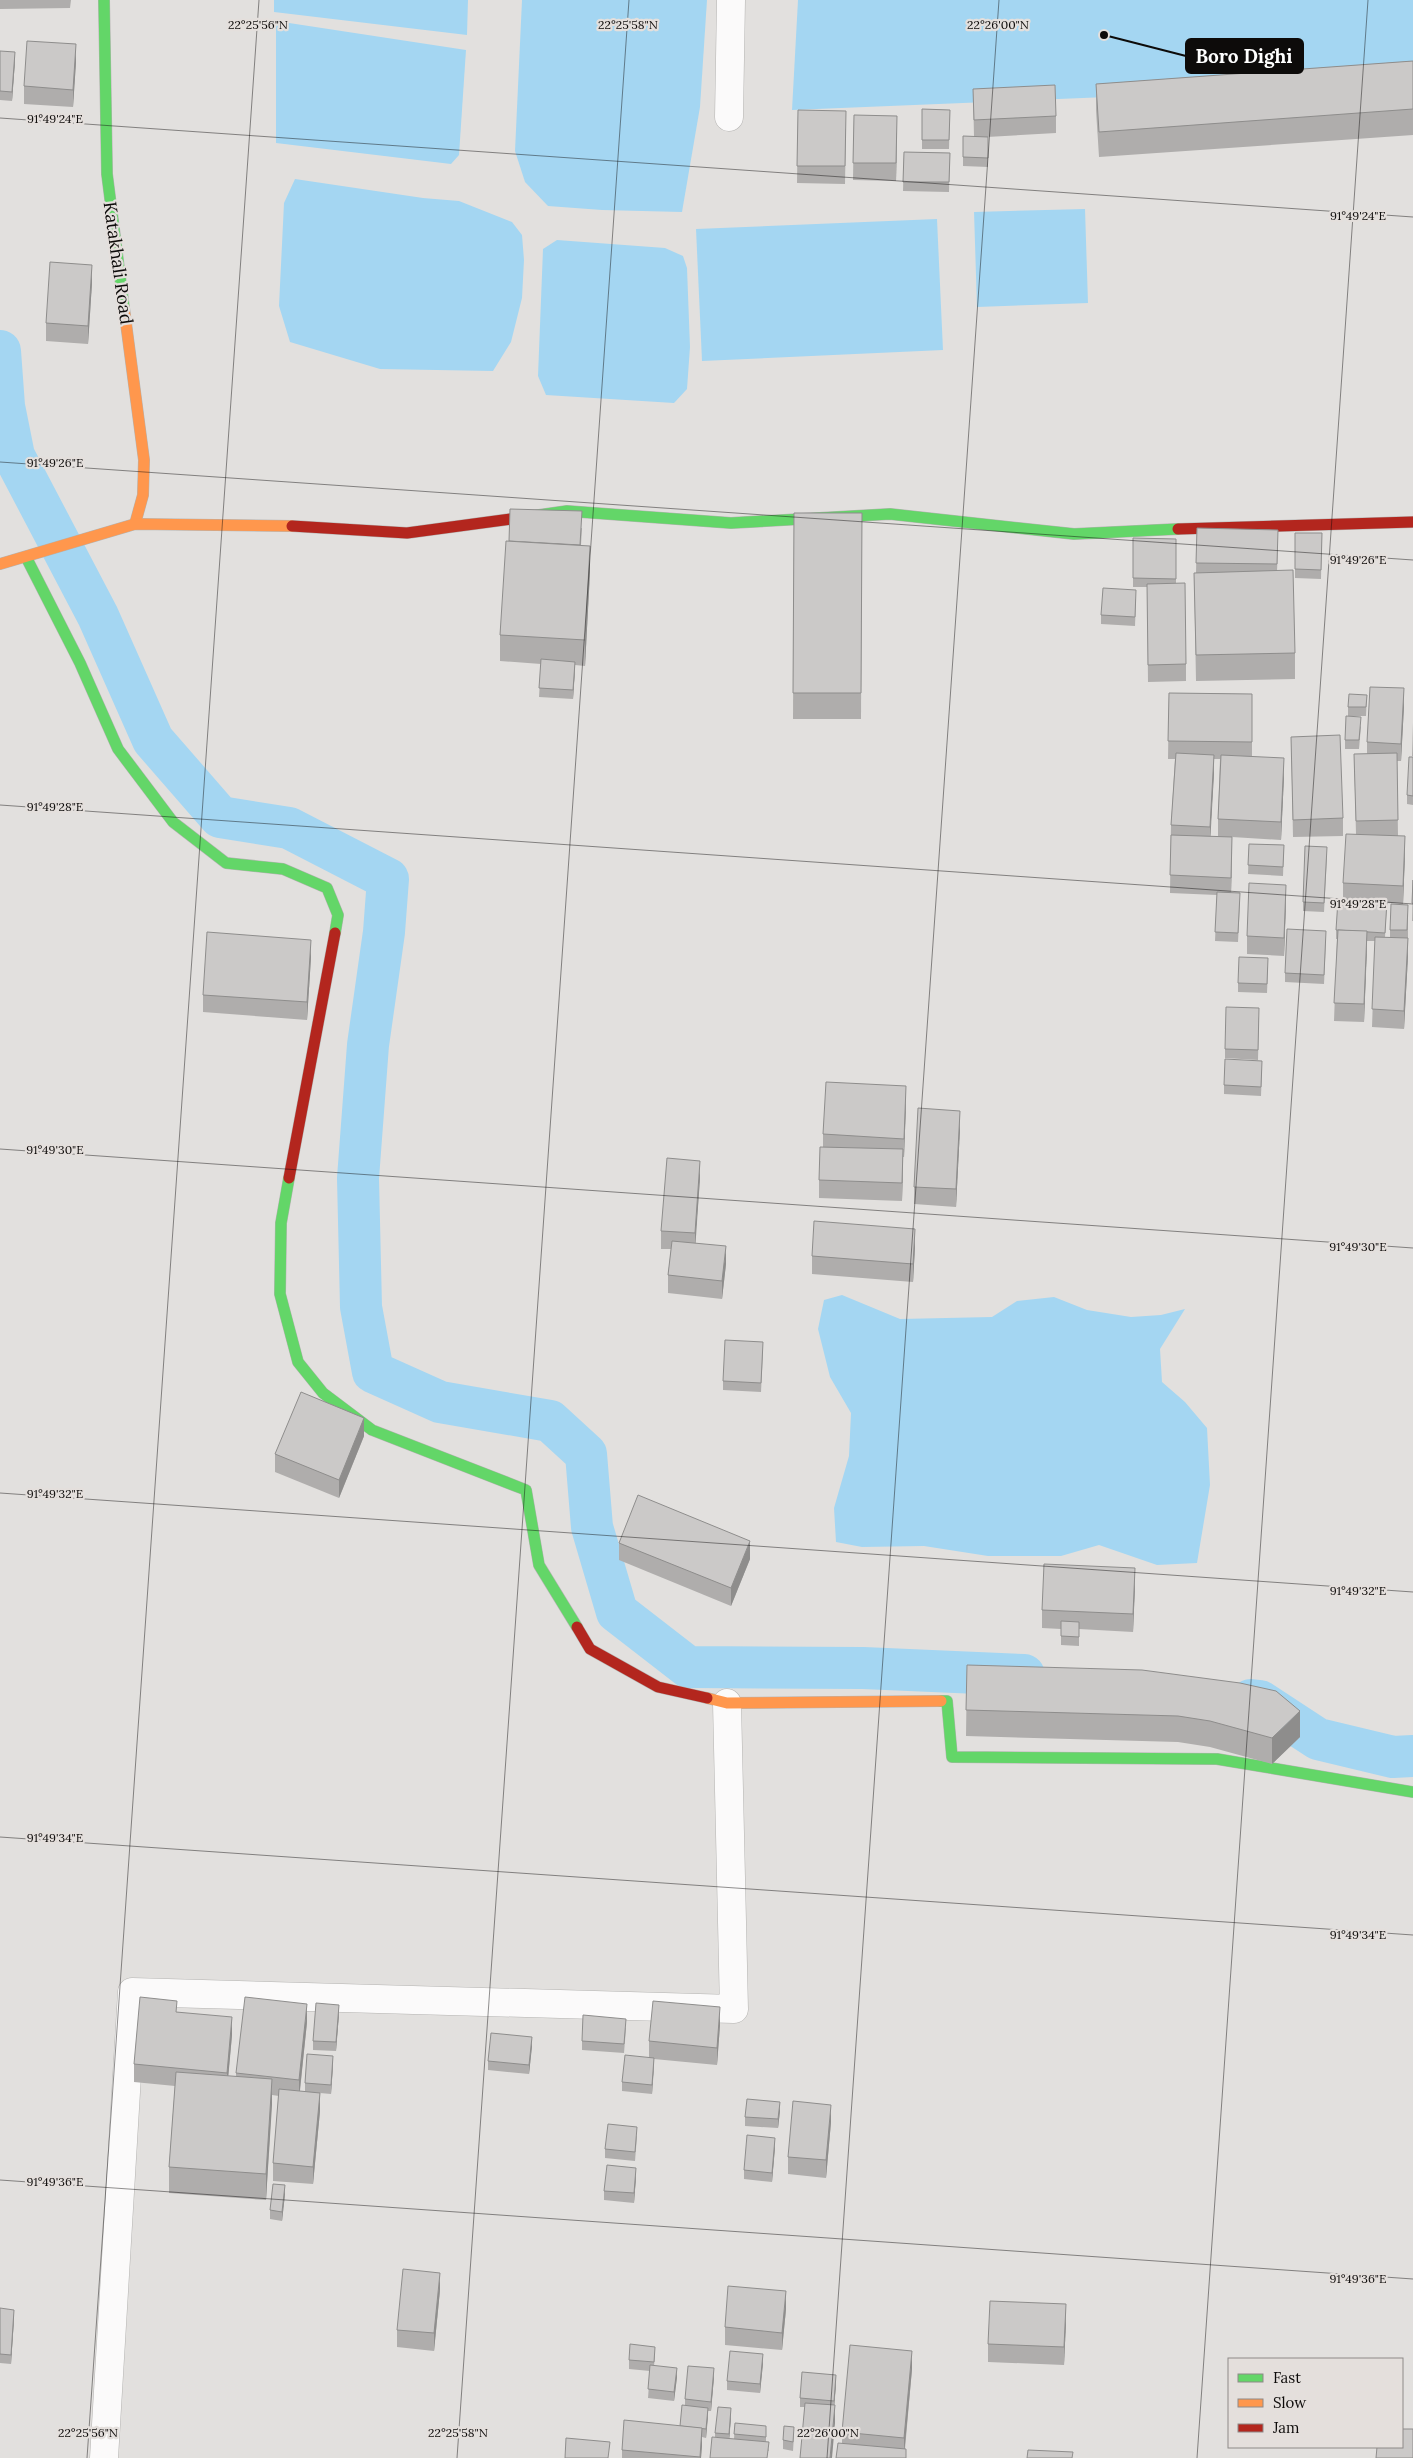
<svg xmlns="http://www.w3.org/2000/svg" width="1413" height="2458" font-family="Lora,serif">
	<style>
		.water { fill: #a4d6f2 }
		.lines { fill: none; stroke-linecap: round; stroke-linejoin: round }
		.canal { stroke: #a4d6f2; stroke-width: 42 }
		.street-casing { stroke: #b4b3b1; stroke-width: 29 }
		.fast-casing { stroke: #b4b3b1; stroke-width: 12 }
		.slow-casing { stroke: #b4b3b1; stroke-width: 12 }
		.jam-casing { stroke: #b4b3b1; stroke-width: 12 }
		.street { stroke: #fbfafa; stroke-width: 28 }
		.fast { stroke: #63d668; stroke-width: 11 }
		.slow { stroke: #ff974d; stroke-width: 11 }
		.jam { stroke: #b3261e; stroke-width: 11 }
		.wall { fill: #afadac; fill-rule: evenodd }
		.shaded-wall { fill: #8e8d8c }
		.building { fill: #cbc9c8; stroke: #8e8d8c }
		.ticks { fill: none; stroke: #0d0b0a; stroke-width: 1; stroke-opacity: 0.45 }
		.labels { text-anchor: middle; stroke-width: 4.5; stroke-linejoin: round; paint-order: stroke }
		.street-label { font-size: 18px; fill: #0d0b0a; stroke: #e4dfdc }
		.ticks-label { font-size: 12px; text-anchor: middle; fill: #0d0b0a; stroke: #e4dfdc; stroke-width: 4.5; stroke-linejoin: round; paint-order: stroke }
		.leader { fill: none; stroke: #0d0b0a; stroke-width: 2 }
		.callout-dot { fill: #0d0b0a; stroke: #e4dfdc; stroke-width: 2 }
		.callout { fill: #0d0b0a; stroke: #0d0b0a; stroke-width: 2 }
		.callout-label { font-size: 19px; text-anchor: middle; font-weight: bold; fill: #fff }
	</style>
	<rect width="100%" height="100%" fill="#e2e0de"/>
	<g class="water">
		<path d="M274,0H468L467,35L274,12Z"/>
		<path d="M522,0H707L700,107L682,212L602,210L548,206L525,182L515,151Z"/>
		<path d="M798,0H1413V70L1107,97L792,110Z"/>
		<path d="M276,21L466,50L459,155L451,164L276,143Z"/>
		<path d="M295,179L423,198L459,201L512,222L522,235L524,260L522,298L511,342L493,371L380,369L290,342L279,306L284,203Z"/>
		<path d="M1085,209L1088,303L977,307L974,212Z"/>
		<path d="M937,219L943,350L702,361L696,229Z"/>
		<path d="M557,240L665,248L683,256L687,268L690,347L687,389L674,403L546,395L538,376L543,249Z"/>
		<path d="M842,1295L900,1319L992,1317L1017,1301L1054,1297L1087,1310L1131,1317L1161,1315L1185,1309L1160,1349L1162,1382L1185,1402L1207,1428L1210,1485L1197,1563L1157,1565L1099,1545L1061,1556H988L924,1546L862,1547L836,1542L834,1508L849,1456L851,1413L830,1377L818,1329L824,1300Z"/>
	</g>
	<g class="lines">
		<g class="canal">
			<path d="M0,351L4,406L14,456L98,616L153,740L220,817L289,828L388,879L384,932L368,1045L358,1178L361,1307L373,1372L440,1402L550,1421L586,1454L592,1527L617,1612L688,1667L863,1668L1024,1675"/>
			<path d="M1251,1700L1260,1701L1318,1739L1393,1757L1413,1756"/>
		</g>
		<defs>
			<g id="street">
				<path d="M729,117L731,0"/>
				<path d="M104,2458L132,1992L734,2009L727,1703"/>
			</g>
			<g id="fast">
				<path d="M104,0L107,174L124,308"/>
				<path d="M518,518L567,511L731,523L890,514L1074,534L1178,529"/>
				<path d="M26,557L80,663L118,749L173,822L226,863L283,869L327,888L338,915L335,933"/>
				<path d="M289,1178L281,1223L280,1294L298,1362L323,1393L372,1430L526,1490L539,1565L577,1627"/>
				<path d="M941,1701H947L952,1757L1217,1759L1413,1792"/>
			</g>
			<g id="slow">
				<path d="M124,308L144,460L143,495L135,524"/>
				<path d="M0,564L135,524L292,526"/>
				<path d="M707,1698L727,1703L941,1701"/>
			</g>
			<g id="jam">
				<path d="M292,526L407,533L518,518"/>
				<path d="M1178,529L1413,522"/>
				<path d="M289,1178L335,933"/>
				<path d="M577,1627L590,1649L658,1687L707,1698"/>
			</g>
		</defs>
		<use href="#street" class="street-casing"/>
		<use href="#fast" class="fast-casing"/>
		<use href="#slow" class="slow-casing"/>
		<use href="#jam" class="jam-casing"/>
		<use href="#street" class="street"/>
		<use href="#fast" class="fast"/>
		<use href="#slow" class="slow"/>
		<use href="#jam" class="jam"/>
	</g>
	<g class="wall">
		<path d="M0,0H71L70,8L0,9Z"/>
		<path d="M0,51L15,61L12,101L0,100Z"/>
		<path d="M1413,61V135L1099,157L1096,110V84Z"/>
		<path d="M76,62L73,107L24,104V86Z"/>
		<path d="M973,89L1056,116V133L987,137H988V167L963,166V136L974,137Z"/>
		<path d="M922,109L950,110L949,149H922Z"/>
		<path d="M798,110L846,129L845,184L797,183Z"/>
		<path d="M854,115L897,133L896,181L853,180Z"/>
		<path d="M904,152L950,153L949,192L903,191Z"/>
		<path d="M92,283L88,344L46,341V323Z"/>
		<path d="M794,513H862L861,719H793Z"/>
		<path d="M582,528L581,545L590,572L585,666L575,665L573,699L539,697L541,664L500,661V635L509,541Z"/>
		<path d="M1197,528L1278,547L1277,571L1295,653V679L1196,681L1194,573H1196Z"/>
		<path d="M1295,533H1322L1321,579L1295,578Z"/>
		<path d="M1133,538L1176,539V583L1186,664V681L1148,682L1147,587H1133Z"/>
		<path d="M1136,599L1135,626L1101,624V615Z"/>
		<path d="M1169,693L1252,694V757L1284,776L1281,840L1232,837L1231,893L1240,902L1238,942L1215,941L1217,895L1170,893L1171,825L1175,759H1168ZM1214,759H1220L1218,819V836H1210L1214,773Z"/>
		<path d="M1367,695L1366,716H1348V707Z"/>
		<path d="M1404,706L1401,761H1397L1398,836L1405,854L1403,904L1387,903L1385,937H1390V930L1408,914V956L1404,1029L1372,1027L1375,941H1367L1364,1022L1334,1021L1337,939H1336V930L1343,900V883L1356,834L1354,754H1367V742Z"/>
		<path d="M1413,722V756H1412Z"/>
		<path d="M1361,726L1359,749H1345V740Z"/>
		<path d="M1291,737L1343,818V836L1293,837Z"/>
		<path d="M1413,757V805L1407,804V795Z"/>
		<path d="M1249,844L1284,845L1283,876L1248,874Z"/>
		<path d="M1327,856L1324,912L1303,911V902Z"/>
		<path d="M1413,880V921H1412Z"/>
		<path d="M1286,902L1284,956L1247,954V936Z"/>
		<path d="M1326,940L1324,984L1285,982V973Z"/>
		<path d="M311,957L307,1020L203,1012V995Z"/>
		<path d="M1268,967L1267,993L1238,992V983Z"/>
		<path d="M1259,1017L1258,1060L1225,1058V1049Z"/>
		<path d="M1262,1070L1261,1096L1224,1094V1085Z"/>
		<path d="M906,1104L904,1157H903L902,1201L819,1198V1180L823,1147V1134Z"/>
		<path d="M960,1129L956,1207L914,1204V1187Z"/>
		<path d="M700,1178L695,1243L726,1264L722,1299L668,1293V1275L671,1249H661V1231Z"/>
		<path d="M915,1247L913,1282L812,1274V1256Z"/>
		<path d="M763,1351L761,1392L723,1390V1381Z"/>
		<path d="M364,1436L339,1498L275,1472V1454Z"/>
		<path d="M619,1543L750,1559L731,1606L619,1560Z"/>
		<path d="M1135,1586L1133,1632L1079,1629V1646L1061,1645V1629L1042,1628V1610Z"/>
		<path d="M967,1665L1300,1737L1272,1764L1210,1747L1178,1742L966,1736Z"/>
		<path d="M177,2012L232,2035L228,2076H236V2073L307,2022L300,2091L305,2092V2083L333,2065L331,2094L320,2093V2111L313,2184L273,2181V2163L279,2096L272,2095L266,2200L169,2193V2167L175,2086L134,2082V2064Z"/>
		<path d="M339,2014L336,2051L313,2050V2041Z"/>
		<path d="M720,2025L717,2065L654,2059L652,2094L622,2091V2082L649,2058V2041Z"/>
		<path d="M626,2028L624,2053L582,2050V2041Z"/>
		<path d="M532,2046L529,2074L488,2070V2061Z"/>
		<path d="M780,2111L778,2128L745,2126V2117Z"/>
		<path d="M831,2122L826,2178L788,2174V2157Z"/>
		<path d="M637,2136L635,2161L605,2158V2149Z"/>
		<path d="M775,2147L772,2182L744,2179V2170Z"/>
		<path d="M636,2177L634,2203L604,2200V2191Z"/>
		<path d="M285,2194L282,2221L270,2219V2210Z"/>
		<path d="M440,2290L434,2351L397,2347V2330Z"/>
		<path d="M0,2308L14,2319L11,2364L0,2363Z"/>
		<path d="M786,2309L782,2350L725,2345V2327Z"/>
		<path d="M1066,2322L1064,2365L988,2362V2344Z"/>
		<path d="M655,2356L654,2366L677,2377L674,2401L648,2398L650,2371L629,2369V2360Z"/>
		<path d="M763,2363L760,2393L727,2390V2381Z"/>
		<path d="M912,2369L905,2449L906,2458L842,2443V2432Z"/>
		<path d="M714,2377L711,2411H708L706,2438L702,2437L701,2458H622V2450L680,2426L685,2406V2399Z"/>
		<path d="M836,2384L834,2405L835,2423L805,2407H800V2398Z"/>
		<path d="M731,2417L729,2439H734L735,2423L766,2435V2442L769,2451L715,2437V2433Z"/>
		<path d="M794,2436L793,2451L783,2449V2440Z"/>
	</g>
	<g class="shaded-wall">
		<path d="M76,44V62L73,107V90Z"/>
		<path d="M15,52V61L12,101V92Z"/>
		<path d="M897,116V133L896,181V163Z"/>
		<path d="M92,265V283L88,344V326Z"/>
		<path d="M590,546V572L585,666V640Z"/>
		<path d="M575,662V671L573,699V690Z"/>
		<path d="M1404,688V706L1401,761V744Z"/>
		<path d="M1214,755V773L1210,845V827Z"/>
		<path d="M1284,758V776L1281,840V822Z"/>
		<path d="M1405,836V854L1403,904V886Z"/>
		<path d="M1232,837V855L1231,895V878Z"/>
		<path d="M1286,885V902L1284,956V938Z"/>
		<path d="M1367,931V949L1364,1022V1004Z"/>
		<path d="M1408,938V956L1404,1029V1011Z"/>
		<path d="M311,940V957L307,1020V1002Z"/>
		<path d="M906,1086V1104L904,1157V1139Z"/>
		<path d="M960,1111V1129L956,1207V1189Z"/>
		<path d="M903,1149V1167L902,1201V1183Z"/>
		<path d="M700,1161V1178L695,1251V1233Z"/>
		<path d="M915,1229V1247L913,1282V1264Z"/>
		<path d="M726,1246V1264L722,1299V1281Z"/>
		<path d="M364,1418V1436L339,1498V1480Z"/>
		<path d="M750,1541V1559L731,1606V1588Z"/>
		<path d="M1135,1568V1586L1133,1632V1614Z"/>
		<path d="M1300,1711V1737L1272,1764V1738Z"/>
		<path d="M307,2004V2022L299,2098V2080Z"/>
		<path d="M339,2005V2014L336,2051V2042Z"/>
		<path d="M720,2007V2025L717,2065V2048Z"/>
		<path d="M232,2017V2035L227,2091V2073Z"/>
		<path d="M532,2037V2046L529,2074V2065Z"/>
		<path d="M333,2056V2065L331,2094V2085Z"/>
		<path d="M654,2058V2067L652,2094V2085Z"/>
		<path d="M272,2079V2105L266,2200V2174Z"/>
		<path d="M320,2093V2111L313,2184V2167Z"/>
		<path d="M780,2102V2111L778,2128V2119Z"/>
		<path d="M831,2105V2122L826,2178V2160Z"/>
		<path d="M775,2138V2147L772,2182V2173Z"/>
		<path d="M636,2168V2177L634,2203V2193Z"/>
		<path d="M285,2185V2194L282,2221V2212Z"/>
		<path d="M440,2273V2290L434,2351V2333Z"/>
		<path d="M786,2291V2309L782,2350V2333Z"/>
		<path d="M1066,2304V2322L1064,2365V2347Z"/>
		<path d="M14,2310V2319L11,2364V2355Z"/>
		<path d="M912,2351V2369L904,2455V2438Z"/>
		<path d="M763,2354V2363L760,2393V2384Z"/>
		<path d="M677,2368V2377L674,2401V2392Z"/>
		<path d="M714,2368V2377L711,2411V2402Z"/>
		<path d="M836,2375V2384L834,2410V2401Z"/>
		<path d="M835,2405V2423L832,2458H830Z"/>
		<path d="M708,2408V2417L706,2438V2429Z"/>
		<path d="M731,2408V2417L729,2443V2434Z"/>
		<path d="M702,2428V2446L701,2458H700Z"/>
	</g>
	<g class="building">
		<path d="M27,41L76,44L73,90L24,86Z"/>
		<path d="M0,51L15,52L12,92L0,91Z"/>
		<path d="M1413,61V109L1099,132L1096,84Z"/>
		<path d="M1055,85L1056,116L974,120L973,89Z"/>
		<path d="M922,109L950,110L949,140H922Z"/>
		<path d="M798,110L846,111L845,166H797Z"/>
		<path d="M854,115L897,116L896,163H853Z"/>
		<path d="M963,136L988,137V158L963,157Z"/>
		<path d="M904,152L950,153L949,182H903Z"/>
		<path d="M50,262L92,265L88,326L46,323Z"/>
		<path d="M510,509L582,511L580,545L509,541Z"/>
		<path d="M794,513H862L861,693H793Z"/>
		<path d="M1197,528L1278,530L1277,564L1196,563Z"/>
		<path d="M1295,533H1322L1321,570L1295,569Z"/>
		<path d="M1133,538L1176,539V579L1133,578Z"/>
		<path d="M506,541L590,546L585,640L500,635Z"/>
		<path d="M1293,570L1295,653L1196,655L1194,573Z"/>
		<path d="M1185,583L1186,664L1148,665L1147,584Z"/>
		<path d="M1103,588L1136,590L1135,617L1101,615Z"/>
		<path d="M541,659L575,662L573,690L539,688Z"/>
		<path d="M1370,687L1404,688L1401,744L1367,742Z"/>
		<path d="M1169,693L1252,694V742L1168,741Z"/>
		<path d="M1349,694L1367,695L1366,707H1348Z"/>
		<path d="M1346,716L1361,717L1359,740H1345Z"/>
		<path d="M1340,735L1343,818L1293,820L1291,737Z"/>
		<path d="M1176,753L1214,755L1210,827L1171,825Z"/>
		<path d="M1397,753L1398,820L1356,821L1354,754Z"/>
		<path d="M1221,755L1284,758L1281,822L1218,819Z"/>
		<path d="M1409,757H1413V796L1407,795Z"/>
		<path d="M1346,834L1405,836L1403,886L1343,883Z"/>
		<path d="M1171,835L1232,837L1231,878L1170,875Z"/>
		<path d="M1249,844L1284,845L1283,867L1248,865Z"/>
		<path d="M1305,846L1327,847L1324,903L1303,902Z"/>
		<path d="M1413,880V903H1412Z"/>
		<path d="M1249,883L1286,885L1284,938L1247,936Z"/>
		<path d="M1217,892L1240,893L1238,933L1215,932Z"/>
		<path d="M1338,900L1387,901L1385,933L1338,930H1336Z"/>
		<path d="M1391,904L1408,905L1407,930H1390Z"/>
		<path d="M1287,929L1326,931L1324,975L1285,973Z"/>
		<path d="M1338,930L1367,931L1364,1004L1334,1003Z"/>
		<path d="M207,932L311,940L307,1002L203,995Z"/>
		<path d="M1375,937L1408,938L1404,1011L1372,1009Z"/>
		<path d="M1239,957L1268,958L1267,984L1238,983Z"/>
		<path d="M1226,1007L1259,1008L1258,1050L1225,1049Z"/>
		<path d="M1225,1059L1262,1061L1261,1087L1224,1085Z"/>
		<path d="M826,1082L906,1086L904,1139L823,1134Z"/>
		<path d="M918,1108L960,1111L956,1189L914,1187Z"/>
		<path d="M820,1147L903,1149L902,1183L819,1180Z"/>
		<path d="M667,1158L700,1161L695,1233L661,1231Z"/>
		<path d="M814,1221L915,1229L913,1264L812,1256Z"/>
		<path d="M672,1241L726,1246L722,1281L668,1275Z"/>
		<path d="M725,1340L763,1342L761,1383L723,1381Z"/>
		<path d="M301,1392L364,1418L339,1480L275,1454Z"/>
		<path d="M638,1495L750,1541L731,1588L619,1543Z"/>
		<path d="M1044,1564L1135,1568L1133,1614L1042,1610Z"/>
		<path d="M1061,1621L1079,1622V1637L1061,1636Z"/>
		<path d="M967,1665L1142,1670L1240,1683L1276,1691L1300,1711L1272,1738L1210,1721L1178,1716L966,1710Z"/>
		<path d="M140,1997L177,2001L176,2012L232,2017L227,2073L134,2064Z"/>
		<path d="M245,1997L307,2004L299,2080L236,2073Z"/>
		<path d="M653,2001L720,2007L717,2048L649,2041Z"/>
		<path d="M316,2003L339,2005L336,2042L313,2041Z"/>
		<path d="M583,2015L626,2019L624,2044L582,2041Z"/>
		<path d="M491,2033L532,2037L529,2065L488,2061Z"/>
		<path d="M307,2054L333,2056L331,2085L305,2083Z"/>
		<path d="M625,2055L654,2058L652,2085L622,2082Z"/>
		<path d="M176,2072L272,2079L266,2174L169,2167Z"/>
		<path d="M279,2089L320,2093L313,2167L273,2163Z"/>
		<path d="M747,2099L780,2102L778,2119L745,2117Z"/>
		<path d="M793,2101L831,2105L826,2160L788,2157Z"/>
		<path d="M608,2124L637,2127L635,2152L605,2149Z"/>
		<path d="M747,2135L775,2138L772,2173L744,2170Z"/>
		<path d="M607,2165L636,2168L634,2193L604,2191Z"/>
		<path d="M273,2184L285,2185L282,2212L270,2210Z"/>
		<path d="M403,2269L440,2273L434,2333L397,2330Z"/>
		<path d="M728,2286L786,2291L782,2333L725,2327Z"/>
		<path d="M990,2301L1066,2304L1064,2347L988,2344Z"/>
		<path d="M0,2308L14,2310L11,2355L0,2354Z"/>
		<path d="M630,2344L655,2347L654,2362L629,2360Z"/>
		<path d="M850,2345L912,2351L904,2438L842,2432Z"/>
		<path d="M730,2351L763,2354L760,2384L727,2381Z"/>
		<path d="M650,2365L677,2368L674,2392L648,2389Z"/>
		<path d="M688,2366L714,2368L711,2402L685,2399Z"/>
		<path d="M802,2372L836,2375L834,2401L800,2398Z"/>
		<path d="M805,2403L835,2405L830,2458H800Z"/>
		<path d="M682,2405L708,2408L706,2429L680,2426Z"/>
		<path d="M718,2407L731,2408L729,2434L715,2433Z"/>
		<path d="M624,2420L702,2428L700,2457L622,2450Z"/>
		<path d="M735,2423L766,2426V2437L734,2434Z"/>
		<path d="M784,2426L794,2427L793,2442L783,2440Z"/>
		<path d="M1402,2429H1413V2458H1376L1377,2447H1402Z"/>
		<path d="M712,2437L769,2442L767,2458H710Z"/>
		<path d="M566,2438L610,2442L608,2458H565Z"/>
		<path d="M838,2443L906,2449V2458H836Z"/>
		<path d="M1028,2450L1073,2452L1072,2458H1027Z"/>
	</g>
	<path class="ticks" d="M0,118L1413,217M0,462L1413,560M0,805L1413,904M0,1149L1413,1248M0,1493L1413,1592M0,1837L1413,1935M0,2180L1413,2279M87,2458L259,0M457,2458L629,0M827,2458L999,0M1197,2458L1368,0"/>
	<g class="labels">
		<g class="street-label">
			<text transform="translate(118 263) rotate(82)" y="6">Katakhali Road</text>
		</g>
	</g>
	<g class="ticks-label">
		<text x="258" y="29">22°25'56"N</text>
		<text x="628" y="29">22°25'58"N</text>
		<text x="998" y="29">22°26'00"N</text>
		<text x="55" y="123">91°49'24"E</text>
		<text x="1358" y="220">91°49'24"E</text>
		<text x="55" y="467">91°49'26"E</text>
		<text x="1358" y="564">91°49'26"E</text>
		<text x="55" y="811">91°49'28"E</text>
		<text x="1358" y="908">91°49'28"E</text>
		<text x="55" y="1154">91°49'30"E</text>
		<text x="1358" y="1251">91°49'30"E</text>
		<text x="55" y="1498">91°49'32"E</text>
		<text x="1358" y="1595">91°49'32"E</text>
		<text x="55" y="1842">91°49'34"E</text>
		<text x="1358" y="1939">91°49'34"E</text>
		<text x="55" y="2186">91°49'36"E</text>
		<text x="1358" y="2283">91°49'36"E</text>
		<text x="88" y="2437">22°25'56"N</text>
		<text x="458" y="2437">22°25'58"N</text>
		<text x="828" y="2437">22°26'00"N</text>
	</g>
	<path class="leader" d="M1104 35L1186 56"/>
	<circle class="callout-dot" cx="1104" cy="35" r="5"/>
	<rect class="callout" x="1186" y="39" width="117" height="34" rx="5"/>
	<g class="callout-label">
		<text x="1244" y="63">Boro Dighi</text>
	</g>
	<rect x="1228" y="2358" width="175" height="90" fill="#e4dfdc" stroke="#8e8a88"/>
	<rect x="1238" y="2374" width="25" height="8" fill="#63d668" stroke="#8e8a88"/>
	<text x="1273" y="2383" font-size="15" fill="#0d0b0a">Fast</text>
	<rect x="1238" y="2399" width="25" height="8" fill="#ff974d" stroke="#8e8a88"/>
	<text x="1273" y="2408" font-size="15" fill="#0d0b0a">Slow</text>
	<rect x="1238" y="2424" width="25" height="8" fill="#b3261e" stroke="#8e8a88"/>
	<text x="1273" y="2433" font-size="15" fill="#0d0b0a">Jam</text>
</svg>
